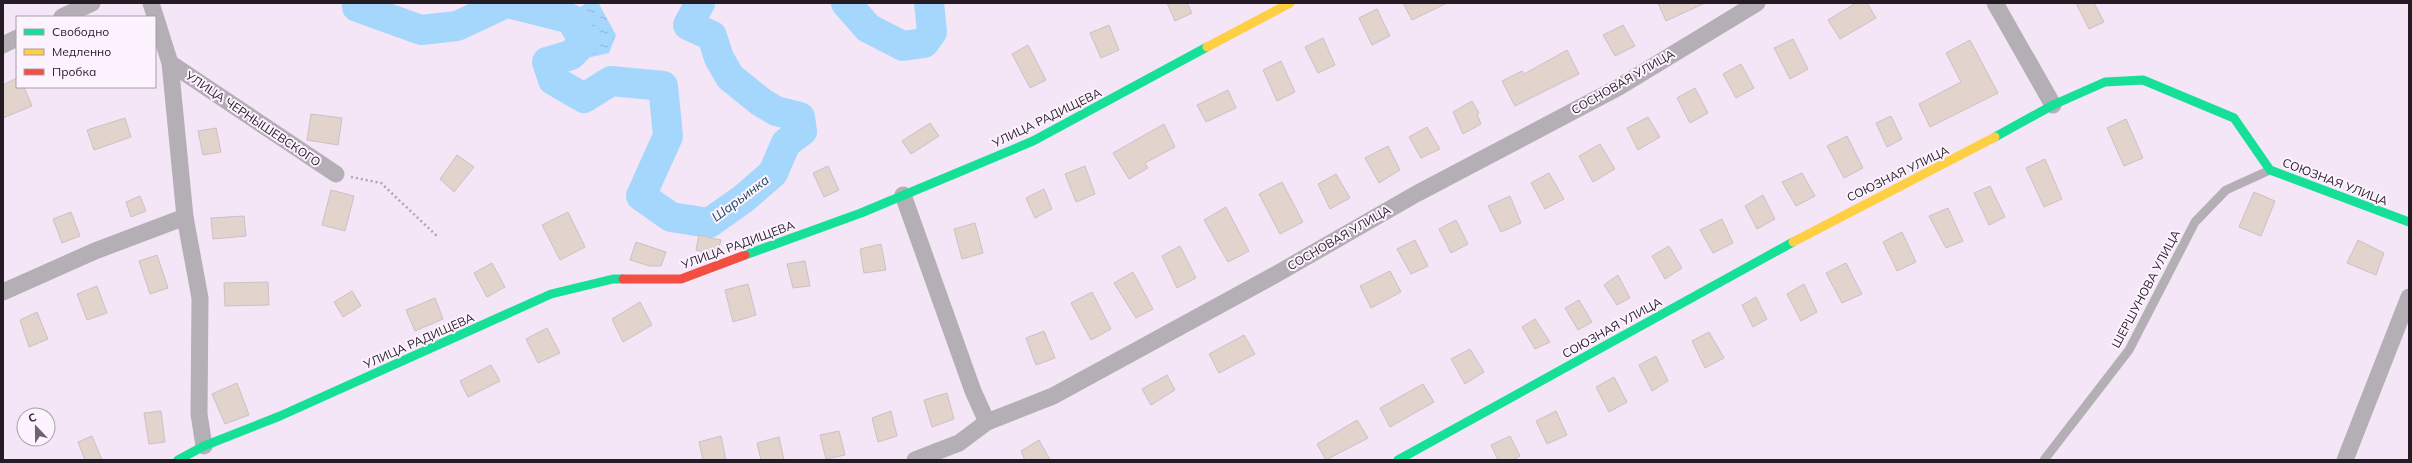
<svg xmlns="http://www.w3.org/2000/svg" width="2412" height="463" font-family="Mulish,sans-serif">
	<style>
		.water { fill: url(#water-ripples) }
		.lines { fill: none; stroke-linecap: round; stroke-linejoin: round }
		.river { stroke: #a4d7fb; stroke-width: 30 }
		.building { fill: #e2d3cd; stroke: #cbc1c3 }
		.path { stroke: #aba6ab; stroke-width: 2.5; stroke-dasharray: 2 3; stroke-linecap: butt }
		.lane { stroke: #b4afb4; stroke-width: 9 }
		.street { stroke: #b4afb4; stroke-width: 17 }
		.fast { stroke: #16e098; stroke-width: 9 }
		.slow { stroke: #ffcf43; stroke-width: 9 }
		.jam { stroke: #f24e42; stroke-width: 9 }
		.labels { text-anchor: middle; stroke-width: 4; stroke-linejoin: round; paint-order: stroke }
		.street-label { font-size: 12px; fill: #241b25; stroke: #fdf3ff }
		.water-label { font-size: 13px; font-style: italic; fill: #19455c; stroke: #fdf3ff }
	</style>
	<defs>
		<pattern id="water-ripples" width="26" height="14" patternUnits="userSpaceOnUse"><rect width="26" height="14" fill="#a4d7fb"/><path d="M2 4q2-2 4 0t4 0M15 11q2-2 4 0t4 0" fill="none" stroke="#8db8d7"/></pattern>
	</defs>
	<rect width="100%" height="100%" fill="#f4e6f7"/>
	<path class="water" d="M586,3L599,4L616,35L609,53L578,60L573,43L584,42L574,12Z"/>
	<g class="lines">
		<g class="river">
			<path d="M357,3V7L421,30L457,26L506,3"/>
			<path d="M508,3L571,19L584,42L571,55L547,62L553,80L584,98L611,81L663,86L668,136L641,196L671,217L709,223L743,199L773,173L786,143L802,131L800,117L776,111L761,102L730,77L719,58L712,36L688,25L700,3"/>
			<path d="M846,3L868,28L903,46L924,43L932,32L929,3"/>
		</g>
	</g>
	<g class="building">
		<path d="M1167,3H1187L1192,13L1175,21Z"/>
		<path d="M1403,3H1447L1412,20Z"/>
		<path d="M1658,3H1705L1666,21Z"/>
		<path d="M1856,3H1867L1876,18L1840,39L1828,20Z"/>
		<path d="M2076,3H2094L2104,22L2089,29Z"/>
		<path d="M1377,9L1390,36L1372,45L1359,18Z"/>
		<path d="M1109,25L1119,50L1101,58L1090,33Z"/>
		<path d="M1623,25L1635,46L1615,56L1603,35Z"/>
		<path d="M1323,38L1335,65L1318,73L1305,47Z"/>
		<path d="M1793,39L1808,69L1790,79L1774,48Z"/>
		<path d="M1970,40L1998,93L1930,127L1919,104L1961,82L1946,53Z"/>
		<path d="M1028,45L1046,80L1030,88L1012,54Z"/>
		<path d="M1567,50L1579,74L1515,106L1502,81L1522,71L1524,74Z"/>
		<path d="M1281,61L1295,92L1277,101L1263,70Z"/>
		<path d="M1741,64L1754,88L1736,98L1723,74Z"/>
		<path d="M17,78V87H24L32,106L3,118V85Z"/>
		<path d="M1695,88L1708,113L1690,123L1677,98Z"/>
		<path d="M1228,90L1236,108L1206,122L1197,105Z"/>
		<path d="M1472,101L1479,113L1477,114L1481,124L1463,134L1453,112Z"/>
		<path d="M311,114L342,118L338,145L307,140Z"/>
		<path d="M1891,116L1902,139L1887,147L1876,123Z"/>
		<path d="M1648,117L1660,137L1638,150L1627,128Z"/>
		<path d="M125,118L131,137L94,150L87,130Z"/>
		<path d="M2126,119L2143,158L2124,166L2107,128Z"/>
		<path d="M930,123L939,136L911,154L902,141Z"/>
		<path d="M1164,124L1175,147L1145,163L1148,168L1129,179L1113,153Z"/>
		<path d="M1427,127L1440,149L1421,158L1409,137Z"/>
		<path d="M216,128L221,152L203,155L198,131Z"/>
		<path d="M1847,136L1863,168L1844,178L1827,146Z"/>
		<path d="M1600,144L1615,169L1593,182L1579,156Z"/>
		<path d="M1388,146L1400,170L1379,183L1365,158Z"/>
		<path d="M457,155L474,167L454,192L440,179Z"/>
		<path d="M2045,159L2062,199L2044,207L2026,168Z"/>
		<path d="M828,166L839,190L824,197L813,173Z"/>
		<path d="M1085,166L1095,194L1076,202L1065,174Z"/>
		<path d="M1549,173L1564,199L1545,209L1531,183Z"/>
		<path d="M1802,173L1815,196L1796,206L1782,182Z"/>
		<path d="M1336,174L1350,198L1330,209L1318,184Z"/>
		<path d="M1282,182L1303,222L1280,234L1259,194Z"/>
		<path d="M1990,186L2005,217L1989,225L1974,193Z"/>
		<path d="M1044,189L1052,209L1035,218L1026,198Z"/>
		<path d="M331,190L354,196L345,231L322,225Z"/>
		<path d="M2254,192L2275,201L2261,236L2239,227Z"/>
		<path d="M1763,195L1775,219L1757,229L1745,206Z"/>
		<path d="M140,196L146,211L131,217L126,202Z"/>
		<path d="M1510,196L1521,223L1501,232L1488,206Z"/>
		<path d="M1226,207L1249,251L1228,262L1204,220Z"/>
		<path d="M1948,208L1963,241L1946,248L1929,216Z"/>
		<path d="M71,212L80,236L62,243L53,219Z"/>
		<path d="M568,212L585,247L560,260L542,225Z"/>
		<path d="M244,216L246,236L213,239L211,218Z"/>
		<path d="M1722,219L1733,243L1713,253L1700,230Z"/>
		<path d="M1456,220L1468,244L1451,253L1439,229Z"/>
		<path d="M975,223L983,253L962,259L954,229Z"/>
		<path d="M1902,232L1916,262L1897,271L1883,242Z"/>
		<path d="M699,235L721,240L718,252L714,254L696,250Z"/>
		<path d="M1415,240L1428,266L1411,274L1397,249Z"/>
		<path d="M2358,240L2384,253L2376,275L2347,263Z"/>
		<path d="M636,242L666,252L661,266H650L630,260Z"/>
		<path d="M881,244L886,270L864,273L860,249Z"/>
		<path d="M1180,246L1196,278L1177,288L1162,256Z"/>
		<path d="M1669,246L1682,268L1665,279L1652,256Z"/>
		<path d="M157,255L168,288L150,294L139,261Z"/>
		<path d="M805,261L810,286L793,288L787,264Z"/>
		<path d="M492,263L505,287L487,297L474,273Z"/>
		<path d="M1846,263L1862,294L1842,303L1826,273Z"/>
		<path d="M1390,271L1401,292L1371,308L1360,286Z"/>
		<path d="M1133,272L1153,309L1136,318L1114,283Z"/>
		<path d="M1618,275L1630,298L1617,305L1604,285Z"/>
		<path d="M268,282L269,305L225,306L224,283Z"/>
		<path d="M748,284L756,315L733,322L725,290Z"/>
		<path d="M1804,284L1817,312L1801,321L1787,294Z"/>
		<path d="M97,286L107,313L87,320L77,294Z"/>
		<path d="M352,291L361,306L343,317L334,302Z"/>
		<path d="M1092,292L1111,329L1091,340L1071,303Z"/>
		<path d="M1756,297L1767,319L1753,327L1742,305Z"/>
		<path d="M435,298L443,319L415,331L406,310Z"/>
		<path d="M1579,300L1592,322L1578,330L1565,308Z"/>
		<path d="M640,302L652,325L623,342L612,319Z"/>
		<path d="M37,312L48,339L29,347L20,320Z"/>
		<path d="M1535,319L1550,342L1535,349L1522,327Z"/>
		<path d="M547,328L560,353L538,363L526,339Z"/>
		<path d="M1044,331L1055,358L1036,365L1026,338Z"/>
		<path d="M1709,332L1724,358L1705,368L1692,341Z"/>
		<path d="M1244,335L1255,354L1219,373L1209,354Z"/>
		<path d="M1470,349L1484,372L1465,384L1451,359Z"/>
		<path d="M1656,356L1668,381L1652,391L1639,365Z"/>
		<path d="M491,365L500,381L468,397L460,381Z"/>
		<path d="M1167,375L1175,390L1151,405L1142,389Z"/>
		<path d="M1614,377L1627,402L1609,412L1596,387Z"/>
		<path d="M237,383L249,415L225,424L212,394Z"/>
		<path d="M1423,384L1434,402L1390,427L1380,408Z"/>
		<path d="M947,393L954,419L932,427L924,400Z"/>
		<path d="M161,411L165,442L149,444L144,413Z"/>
		<path d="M891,411L897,436L878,442L872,418Z"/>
		<path d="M1556,411L1567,435L1547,444L1536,421Z"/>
		<path d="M1357,420L1368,438L1326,460L1317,444Z"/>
		<path d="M839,431L845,455L826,459L820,435Z"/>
		<path d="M92,436L102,460H85L78,442Z"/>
		<path d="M721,436L726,460H703L699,442Z"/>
		<path d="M1510,436L1520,456L1513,460H1498L1491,445Z"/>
		<path d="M779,437L784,460H761L757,443Z"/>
		<path d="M1039,440L1050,460H1025L1021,451Z"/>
	</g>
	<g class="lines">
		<path class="path" d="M351,177L381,183L438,237"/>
		<path class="lane" d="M2044,460L2129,350L2195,222L2226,190L2270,170"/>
		<g class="street">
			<path d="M151,3L170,63L185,217L200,298L199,414L204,446"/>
			<path d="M1995,3L2053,105"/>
			<path d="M62,17L92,3"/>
			<path d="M3,45L17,38"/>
			<path d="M170,63L336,174"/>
			<path d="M903,195L973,391L987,422"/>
			<path d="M3,292L95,251L185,217"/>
			<path d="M915,460L959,443L987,422L1053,396L1273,276L1416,194L1619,87L1757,3"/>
			<path d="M2345,460L2409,297"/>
		</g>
		<g class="fast">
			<path d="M1995,137L2053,105L2105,82L2143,80L2234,118L2270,170L2409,222"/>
			<path d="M745,255L861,213L1033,141L1207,47"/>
			<path d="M178,460L204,446L280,416L551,294L613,279H623"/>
			<path d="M1398,460L1793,242"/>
		</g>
		<g class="slow">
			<path d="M1207,47L1290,3"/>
			<path d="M1793,242L1995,137"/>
		</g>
		<path class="jam" d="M623,279H681L745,255"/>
	</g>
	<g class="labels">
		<g class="street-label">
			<text transform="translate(1623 82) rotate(-30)" y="4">СОСНОВАЯ УЛИЦА</text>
			<text transform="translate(1047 118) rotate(-26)" y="4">УЛИЦА РАДИЩЕВА</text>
			<text transform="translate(253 119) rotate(34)" y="4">УЛИЦА ЧЕРНЫШЕВСКОГО</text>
			<text transform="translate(1898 174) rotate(-26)" y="4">СОЮЗНАЯ УЛИЦА</text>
			<text transform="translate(2335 182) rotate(21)" y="4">СОЮЗНАЯ УЛИЦА</text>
			<text transform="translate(1339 238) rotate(-30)" y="4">СОСНОВАЯ УЛИЦА</text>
			<text transform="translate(738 245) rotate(-20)" y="4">УЛИЦА РАДИЩЕВА</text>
			<text transform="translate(2146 289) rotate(-62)" y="4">ШЕРШУНОВА УЛИЦА</text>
			<text transform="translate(1612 328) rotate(-29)" y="4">СОЮЗНАЯ УЛИЦА</text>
			<text transform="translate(419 341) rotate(-24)" y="4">УЛИЦА РАДИЩЕВА</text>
		</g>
		<g class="water-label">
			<text transform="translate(740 198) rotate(-37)" y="5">Шарьинка</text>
		</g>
	</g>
	<rect width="2412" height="463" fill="none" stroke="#241b25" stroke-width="8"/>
	<rect x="16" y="16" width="140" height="72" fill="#fdf3ff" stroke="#a69da8"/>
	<rect x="24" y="29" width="20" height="6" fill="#16e098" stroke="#a69da8"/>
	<text x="52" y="36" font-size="12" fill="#241b25">Свободно</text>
	<rect x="24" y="49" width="20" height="6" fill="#ffcf43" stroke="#a69da8"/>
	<text x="52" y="56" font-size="12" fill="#241b25">Медленно</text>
	<rect x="24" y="69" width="20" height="6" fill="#f24e42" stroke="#a69da8"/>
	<text x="52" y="76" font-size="12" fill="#241b25">Пробка</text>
	<g transform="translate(36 427) rotate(338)"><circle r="19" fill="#fdf3ff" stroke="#a69da8"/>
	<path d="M0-3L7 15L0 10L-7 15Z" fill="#6d626e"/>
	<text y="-6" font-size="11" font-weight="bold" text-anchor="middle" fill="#241b25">С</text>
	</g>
</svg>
